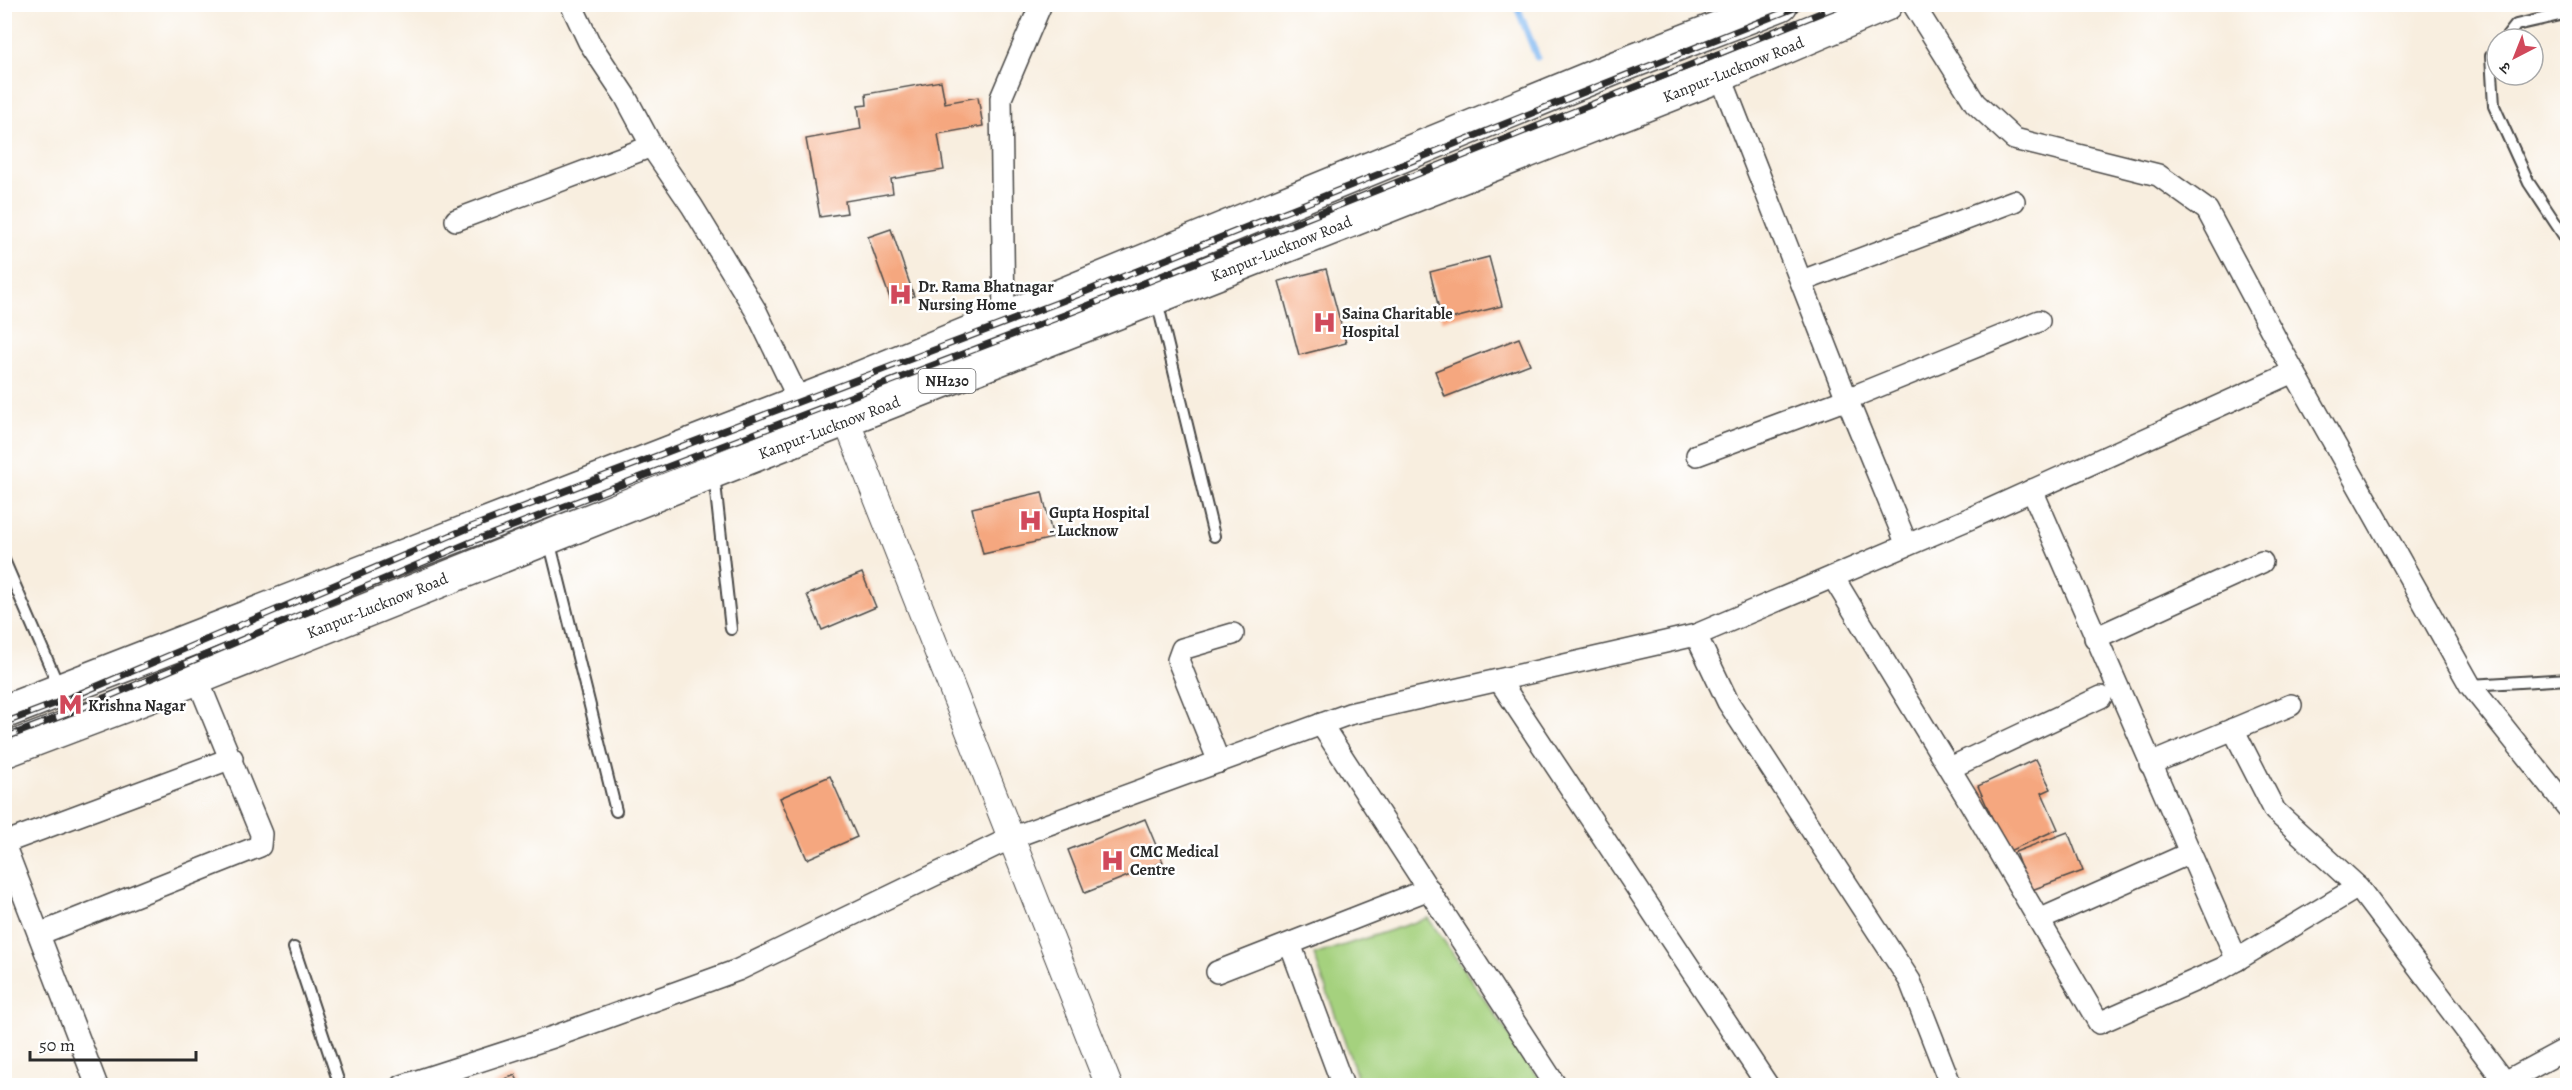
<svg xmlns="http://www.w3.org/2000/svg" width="2572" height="1090" font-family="Alegreya,'Noto Serif Devanagari',serif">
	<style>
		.park { fill: #a5d17e; stroke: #687e54; stroke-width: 1.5 }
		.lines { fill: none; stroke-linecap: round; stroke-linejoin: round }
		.stream { stroke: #82b9f1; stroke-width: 7 }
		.building { fill: #f5a77f }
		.service-casing { stroke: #4a4846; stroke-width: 14 }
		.minor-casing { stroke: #4a4846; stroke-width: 24 }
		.tertiary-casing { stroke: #4a4846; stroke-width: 28 }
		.trunk-casing { stroke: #4a4846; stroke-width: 36 }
		.service { stroke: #fff; stroke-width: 10 }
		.minor { stroke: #fff; stroke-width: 21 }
		.tertiary { stroke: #fff; stroke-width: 26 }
		.trunk { stroke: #fff; stroke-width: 33 }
		.rail-casing { stroke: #2b2b2b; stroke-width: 7 }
		.rail { stroke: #fff; stroke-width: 4.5; stroke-dasharray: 14; stroke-linecap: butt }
		.labels { text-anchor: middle; stroke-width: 5; stroke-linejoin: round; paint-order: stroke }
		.shield { fill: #fff; stroke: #6b6b6b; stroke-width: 1.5 }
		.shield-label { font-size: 15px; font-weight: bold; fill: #2b2b2b }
		.street-label { font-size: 16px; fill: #2b2b2b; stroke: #fff }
		.poi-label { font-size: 16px; font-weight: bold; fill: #2b2b2b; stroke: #fff; text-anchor: start }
	</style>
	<rect width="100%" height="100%" fill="#fff"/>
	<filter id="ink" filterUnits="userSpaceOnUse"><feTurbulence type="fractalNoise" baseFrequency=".0167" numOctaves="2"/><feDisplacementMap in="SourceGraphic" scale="12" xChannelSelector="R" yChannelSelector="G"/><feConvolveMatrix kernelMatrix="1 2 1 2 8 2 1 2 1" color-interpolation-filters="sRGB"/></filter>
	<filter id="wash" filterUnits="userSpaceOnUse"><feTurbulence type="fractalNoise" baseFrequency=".008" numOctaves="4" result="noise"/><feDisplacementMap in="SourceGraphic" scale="24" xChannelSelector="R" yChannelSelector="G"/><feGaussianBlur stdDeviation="1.35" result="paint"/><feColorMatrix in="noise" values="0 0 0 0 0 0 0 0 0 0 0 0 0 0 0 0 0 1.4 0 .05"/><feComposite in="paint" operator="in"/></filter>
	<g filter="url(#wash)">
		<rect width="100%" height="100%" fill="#f8eedf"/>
		<path class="park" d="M1428,918L1544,1085H1360L1314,955Z"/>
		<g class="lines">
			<path class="stream" d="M1516,4L1537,57"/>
		</g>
		<g id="blocks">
			<g class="building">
				<path d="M941,81L945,103L978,97L983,126L938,134L944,170L891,179L893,193L845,201L847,213L820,217L806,139L861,129L858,106L867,105L866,94Z"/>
				<path d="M891,229L914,296L892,304L868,237Z"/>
				<path d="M1489,257L1502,306L1442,321L1430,272Z"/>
				<path d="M1326,269L1346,343L1299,355L1279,281Z"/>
				<path d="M1519,338L1530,364L1445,397L1435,371Z"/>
				<path d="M1042,492L1053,538L983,554L972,508Z"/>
				<path d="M862,573L876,607L822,630L807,595Z"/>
				<path d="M2036,759L2051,789L2042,793L2058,829L2007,852L1978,786Z"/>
				<path d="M830,776L857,837L807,859L780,798Z"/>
				<path d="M1145,819L1163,862L1085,893L1068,850Z"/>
				<path d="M2068,832L2083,871L2029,891L2015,852Z"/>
				<path d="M515,1075L520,1085H491Z"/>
			</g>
		</g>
	</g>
	<g filter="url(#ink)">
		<use href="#blocks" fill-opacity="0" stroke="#4a4846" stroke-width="1.5"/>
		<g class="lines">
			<defs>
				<g id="service">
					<path d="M2505,39L2516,25L2568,13"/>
					<path d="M2497,49L2491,56L2494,106L2529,183L2568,242"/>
					<path d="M1157,301L1214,536"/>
					<path d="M714,474L731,629"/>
					<path d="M549,540L616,811"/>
					<path d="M4,560L59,687"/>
					<path d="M2470,685L2568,679"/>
					<path d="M294,948L340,1086"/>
				</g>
				<g id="minor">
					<path d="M571,4L589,42L625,96L655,152L692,206L756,311L800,402"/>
					<path d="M1913,4L1975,103L2014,139L2158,175L2207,210L2279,345L2470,685L2568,808"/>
					<path d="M1720,75L1847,399L1907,545"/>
					<path d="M456,220L652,146"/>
					<path d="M1802,281L2014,201"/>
					<path d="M1004,320L1001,98L1041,4"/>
					<path d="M1697,455L1847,399L2039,321"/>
					<path d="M2032,490L2237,960"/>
					<path d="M1833,577L1968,799L2099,1023L2223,968L2358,887"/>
					<path d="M1696,635L1728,702L1910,981L1951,1086"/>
					<path d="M2095,638L2262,562"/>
					<path d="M1499,680L1768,1086"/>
					<path d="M1321,724L1556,1086"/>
					<path d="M2233,729L2275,811L2358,887L2505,1082L2568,1048"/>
					<path d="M1219,762L1178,660L1182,649L1233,634"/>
					<path d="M2150,764L2291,705"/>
					<path d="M1950,768L2101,697"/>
					<path d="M4,843L232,758"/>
					<path d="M4,844L97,1086"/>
					<path d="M2039,920L2190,853"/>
					<path d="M39,934L260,846L261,834L197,678"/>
					<path d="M1290,944L1343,1086"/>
					<path d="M1217,972L1429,889"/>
					<path d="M402,1086L553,1037L738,970L1011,838L1349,714L1696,635L1971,518L2294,372"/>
				</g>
				<path id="tertiary" d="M839,402L1109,1086"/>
				<g id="trunk">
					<path d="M4,712L833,389L1615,68L1781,4"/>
					<path d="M4,751L197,678L714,471L1720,75L1886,4"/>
				</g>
			</defs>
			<use href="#service" class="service-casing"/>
			<use href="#minor" class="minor-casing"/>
			<use href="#tertiary" class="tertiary-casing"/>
			<use href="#trunk" class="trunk-casing"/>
			<use href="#service" class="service"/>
			<use href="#minor" class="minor"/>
			<use href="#tertiary" class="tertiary"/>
			<use href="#trunk" class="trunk"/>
			<defs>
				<g id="rail">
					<path d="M4,723L67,699L466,529L1062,301L1804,4"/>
					<path d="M4,738L72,712L471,542L1067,314L1843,4"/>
				</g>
			</defs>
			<use href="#rail" class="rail-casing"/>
			<use href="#rail" class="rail"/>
		</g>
	</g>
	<defs>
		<symbol id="hospital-bare" viewBox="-9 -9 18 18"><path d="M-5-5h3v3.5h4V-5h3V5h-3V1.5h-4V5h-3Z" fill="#d1495b" stroke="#fff" stroke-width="2.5" paint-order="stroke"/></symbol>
		<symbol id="metro-bare" viewBox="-9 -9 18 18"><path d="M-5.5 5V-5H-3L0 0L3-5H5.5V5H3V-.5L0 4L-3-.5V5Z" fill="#d1495b" stroke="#fff" stroke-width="2.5" paint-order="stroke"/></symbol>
	</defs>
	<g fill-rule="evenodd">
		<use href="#hospital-bare" x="884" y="278" width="33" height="33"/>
		<use href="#hospital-bare" x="1308" y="306" width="33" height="33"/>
		<use href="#hospital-bare" x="1014" y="504" width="33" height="33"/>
		<use href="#metro-bare" x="54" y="688" width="33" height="33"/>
		<use href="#hospital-bare" x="1096" y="844" width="33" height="33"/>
	</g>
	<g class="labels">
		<rect class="shield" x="918.5" y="369" width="57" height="24" rx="4.5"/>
		<g class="shield-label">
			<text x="947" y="386">NH230</text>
		</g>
		<g class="street-label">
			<text transform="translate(1733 69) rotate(-22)" y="6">Kanpur-Lucknow Road</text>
			<text transform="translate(1281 248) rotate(-22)" y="6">Kanpur-Lucknow Road</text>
			<text transform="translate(829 427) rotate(-21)" y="6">Kanpur-Lucknow Road</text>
			<text transform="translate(377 605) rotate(-22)" y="6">Kanpur-Lucknow Road</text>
		</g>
		<g class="poi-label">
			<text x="918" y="292">Dr. Rama Bhatnagar<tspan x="918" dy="18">Nursing Home</tspan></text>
			<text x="1342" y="319">Saina Charitable<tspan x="1342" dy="18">Hospital</tspan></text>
			<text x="1049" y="518">Gupta Hospital<tspan x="1049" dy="18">- Lucknow</tspan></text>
			<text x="88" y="711">Krishna Nagar</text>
			<text x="1130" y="857">CMC Medical<tspan x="1130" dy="18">Centre</tspan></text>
		</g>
	</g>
	<rect width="2572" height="1090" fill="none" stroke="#fff" stroke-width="24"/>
	<g transform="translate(2515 57) rotate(222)"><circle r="28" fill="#ffffff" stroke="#aaaaaa" stroke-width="1.5"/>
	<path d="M0-4.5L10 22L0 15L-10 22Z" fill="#d1495b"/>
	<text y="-9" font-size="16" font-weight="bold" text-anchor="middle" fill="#2b2b2b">उ</text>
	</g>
	<path d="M30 1051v9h166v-9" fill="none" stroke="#2b2b2b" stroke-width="3"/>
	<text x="39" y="1051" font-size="18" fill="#2b2b2b" stroke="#ffffff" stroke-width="4.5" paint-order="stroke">50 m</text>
</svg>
